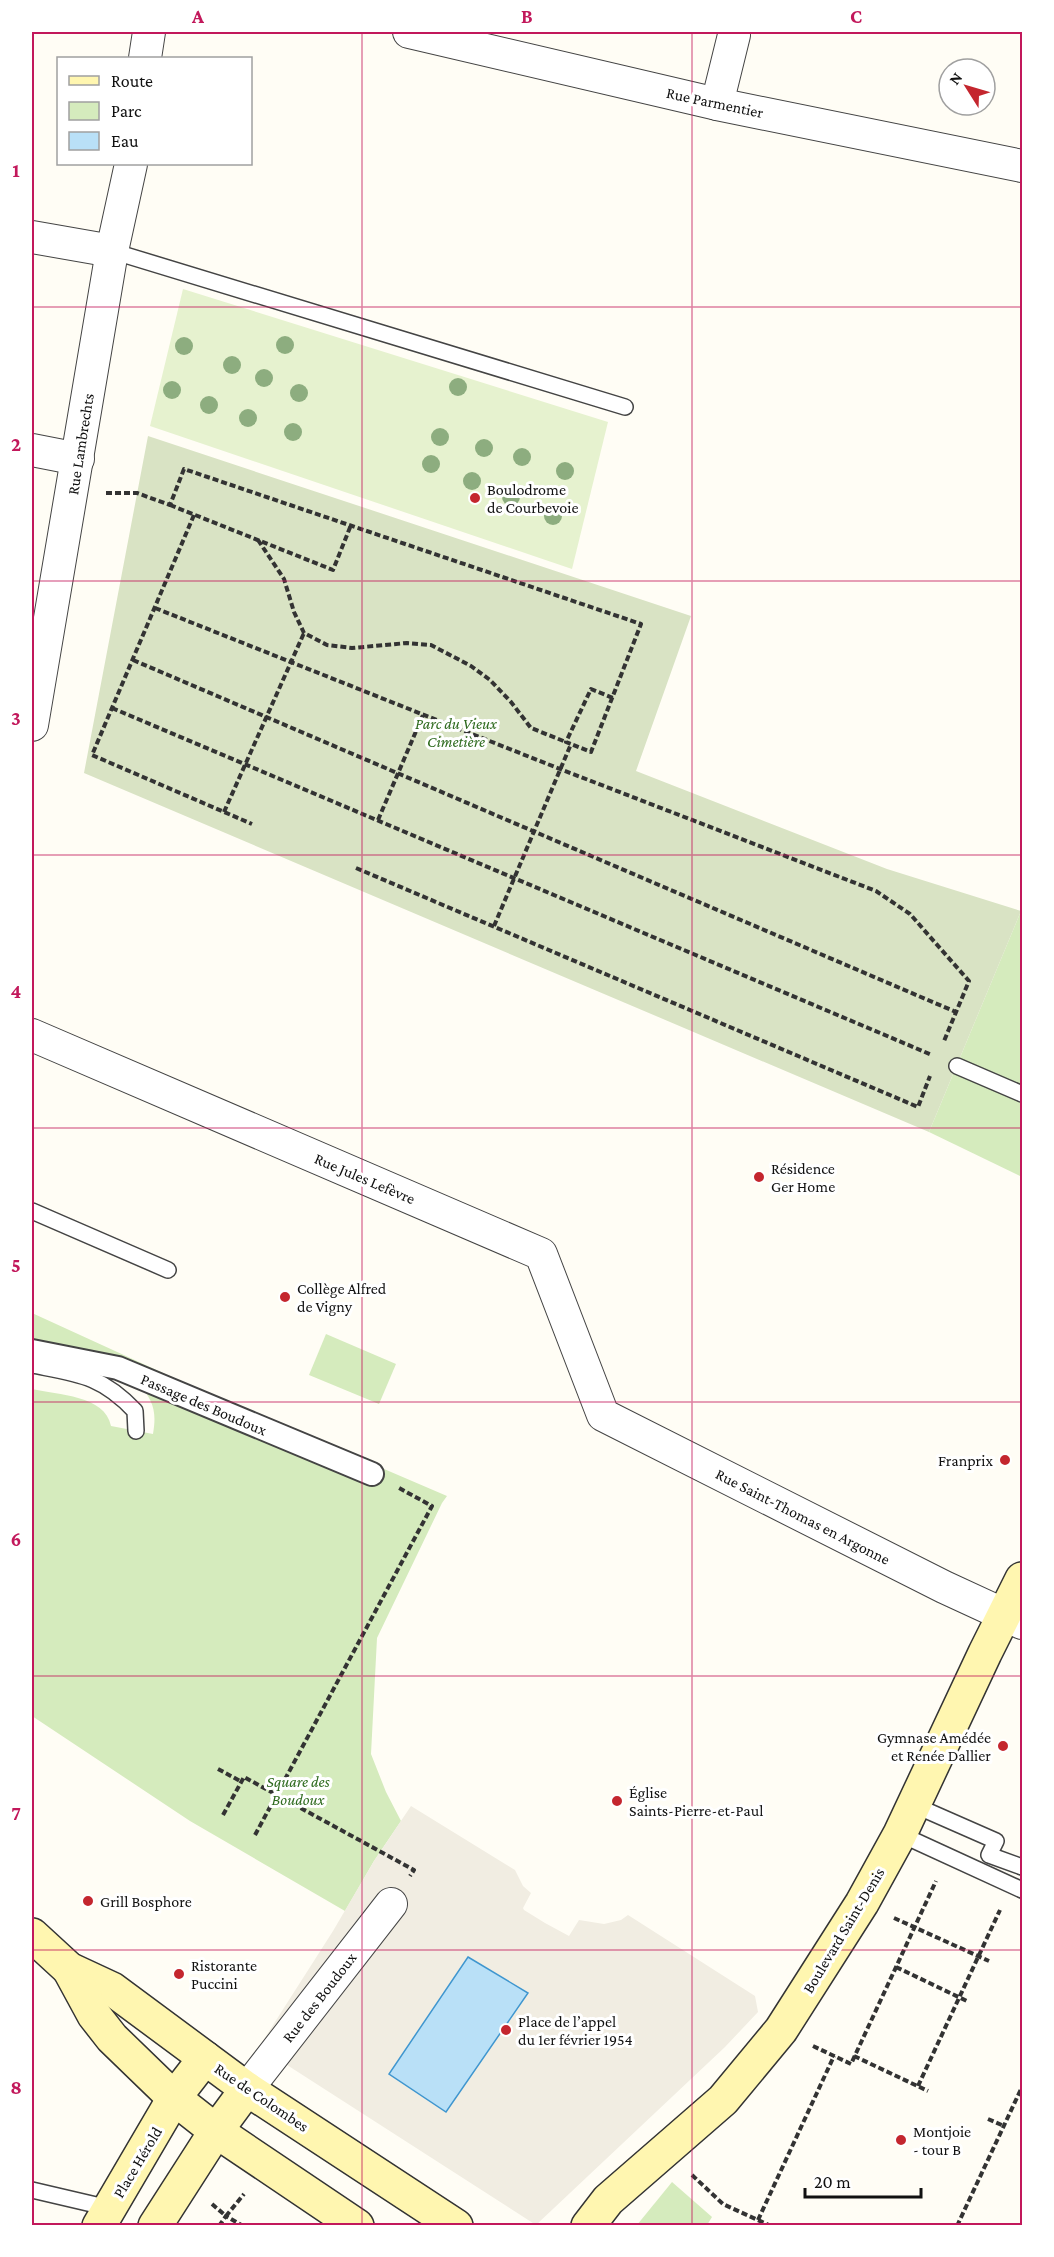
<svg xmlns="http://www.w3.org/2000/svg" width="1054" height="2257" font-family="'Crimson Pro',serif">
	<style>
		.green { fill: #d5ebbd }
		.cemetery { fill: #d9e3c4 }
		.pitch { fill: #e6f2cf }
		.plaza { fill: #f1ede2 }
		.water { fill: #b9e0f7; stroke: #3f96cf; stroke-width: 1.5 }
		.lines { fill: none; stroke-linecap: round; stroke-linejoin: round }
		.service-casing { stroke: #444; stroke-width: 18 }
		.pedestrian-casing { stroke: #444; stroke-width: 26 }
		.minor-casing { stroke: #444; stroke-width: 34 }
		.secondary-casing { stroke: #333; stroke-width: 36 }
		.path { stroke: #333; stroke-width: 4; stroke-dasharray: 6 3; stroke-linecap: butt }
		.service { stroke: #fff; stroke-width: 15 }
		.pedestrian { stroke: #fff; stroke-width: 22 }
		.minor { stroke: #fff; stroke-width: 32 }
		.secondary { stroke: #fff6b0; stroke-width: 33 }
		.tree { fill: #8dad7f }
		.grid { fill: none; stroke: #c2185b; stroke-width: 1.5; stroke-opacity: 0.55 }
		.poi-dot { fill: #c4262e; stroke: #fff; stroke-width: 2 }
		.labels { text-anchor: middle; stroke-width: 6; stroke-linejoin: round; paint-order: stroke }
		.street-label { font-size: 16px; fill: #111; stroke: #fff }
		.poi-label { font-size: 16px; fill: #111; stroke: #fff; text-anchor: start }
		.park-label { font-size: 16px; font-style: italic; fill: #2f6b1f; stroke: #fff }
		.neatline { fill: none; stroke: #c2185b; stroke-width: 2 }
		.grid-label { font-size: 20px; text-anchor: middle; font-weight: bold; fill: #c2185b }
	</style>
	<rect width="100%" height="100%" fill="#fffdf5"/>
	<g class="green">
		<path d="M1021,911L1022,912V1177L929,1132Z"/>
		<path d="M32,1313L209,1394L447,1496L442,1503L377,1638L371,1754L386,1792L401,1821L374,1861L345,1911L190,1821L32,1716V1389C58,1395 105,1395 111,1426L153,1434C157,1410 153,1401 138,1382L32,1341Z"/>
		<path d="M326,1334L396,1364L379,1404L309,1375Z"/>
		<path d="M672,2182L712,2217L707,2225H637Z"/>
	</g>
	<path class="cemetery" d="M148,436L691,616L636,771L887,869L1021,911L929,1132L84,773Z"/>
	<path class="pitch" d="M183,289L608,422L572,569L150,426Z"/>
	<path class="plaza" d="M411,1806L515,1870L523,1886L531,1893L523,1908L524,1910L545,1923L569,1936L579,1920L604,1924L621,1920L628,1915L755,1996L758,2012L725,2047L536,2225L259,2047L333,1931L374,1861Z"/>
	<path class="water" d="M468,1957L528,1993L446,2112L389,2074Z"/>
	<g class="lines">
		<defs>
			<g id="service">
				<path d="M112,251L625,407"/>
				<path d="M957,1066L1022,1094"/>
				<path d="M32,1211L168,1270"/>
				<path d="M32,1365C78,1374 101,1375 135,1411L136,1431"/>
				<path d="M914,1805L996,1841L989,1855L1022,1867"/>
				<path d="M900,1834L1022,1890"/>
				<path d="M32,2190L109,2208"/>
			</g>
			<path id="pedestrian" d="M32,1351L118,1368L372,1474"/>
			<g id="minor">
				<path d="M409,32L717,104L1022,166"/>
				<path d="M145,58L149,32"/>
				<path d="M717,104L734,35"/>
				<path d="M32,237L112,251"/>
				<path d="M32,450L78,459"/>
				<path d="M32,725L112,251L131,164"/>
				<path d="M32,1035L541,1254L603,1415L944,1587L1022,1623"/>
				<path d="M247,2089L391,1904"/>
			</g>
			<g id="secondary">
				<path d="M32,1935L69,1969L112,1989L247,2089L456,2226"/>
				<path d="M69,1969L94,2015L112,2038L174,2098L216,2131L357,2226"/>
				<path d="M99,2226L174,2098L205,2058"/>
				<path d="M155,2226L216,2131L247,2089"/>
				<path d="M588,2226L608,2200L723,2100L781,2030L862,1903L900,1834L985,1653L1022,1579"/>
			</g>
		</defs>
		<use href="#service" class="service-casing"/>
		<use href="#pedestrian" class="pedestrian-casing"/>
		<use href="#minor" class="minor-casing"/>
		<use href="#secondary" class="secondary-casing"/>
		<g class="path">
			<path d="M106,493H137L170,505L184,469L641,624L591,752L571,744"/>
			<path d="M170,505L333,570L351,525"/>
			<path d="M194,515L92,755L252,824"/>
			<path d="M258,540L284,579L294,612L304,633L327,645L352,648L407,643L431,645L471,666L490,680L511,702L531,728L566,742"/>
			<path d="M155,608L560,769L876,891L910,914L969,981L944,1041"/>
			<path d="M133,660L956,1012"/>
			<path d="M112,708L932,1055"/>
			<path d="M224,812L304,633"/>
			<path d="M378,820L423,715"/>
			<path d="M356,868L918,1107L930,1076"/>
			<path d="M494,926L571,744L566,742L591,689L613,698"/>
			<path d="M218,1769L242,1782"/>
			<path d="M223,1815L244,1777L414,1870L410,1876"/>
			<path d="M255,1835L432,1506L399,1488"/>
			<path d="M894,1918L989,1961"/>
			<path d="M896,1967L969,2002"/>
			<path d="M813,2046L851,2064L936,1881"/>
			<path d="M854,2056L928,2091"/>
			<path d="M918,2086L1000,1910"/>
			<path d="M988,2119L1004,2126"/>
			<path d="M692,2175L723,2204L771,2226"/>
			<path d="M212,2204L226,2216L244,2194"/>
			<path d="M758,2220L834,2056"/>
			<path d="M219,2226L226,2216L243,2226"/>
			<path d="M957,2226L1022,2087"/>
		</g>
		<use href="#service" class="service"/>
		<use href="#pedestrian" class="pedestrian"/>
		<use href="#minor" class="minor"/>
		<use href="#secondary" class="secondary"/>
	</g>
	<g class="tree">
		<circle cx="285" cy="345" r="9"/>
		<circle cx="184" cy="346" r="9"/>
		<circle cx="232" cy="365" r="9"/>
		<circle cx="264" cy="378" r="9"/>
		<circle cx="458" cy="387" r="9"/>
		<circle cx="172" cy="390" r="9"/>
		<circle cx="299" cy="393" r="9"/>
		<circle cx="209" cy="405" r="9"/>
		<circle cx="248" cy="418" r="9"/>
		<circle cx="293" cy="432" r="9"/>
		<circle cx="440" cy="437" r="9"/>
		<circle cx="484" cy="448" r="9"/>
		<circle cx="522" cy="457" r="9"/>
		<circle cx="431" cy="464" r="9"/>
		<circle cx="565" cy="471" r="9"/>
		<circle cx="472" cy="481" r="9"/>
		<circle cx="511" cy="497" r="9"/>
		<circle cx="553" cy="516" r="9"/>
	</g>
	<path class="grid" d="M362,32V2226M692,32V2226M32,307H1022M32,581H1022M32,855H1022M32,1128H1022M32,1402H1022M32,1676H1022M32,1950H1022"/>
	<g class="poi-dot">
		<circle cx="475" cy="498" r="6"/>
		<circle cx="759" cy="1177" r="6"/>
		<circle cx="285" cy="1297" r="6"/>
		<circle cx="1005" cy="1460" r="6"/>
		<circle cx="1003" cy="1746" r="6"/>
		<circle cx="617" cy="1801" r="6"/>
		<circle cx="88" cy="1901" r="6"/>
		<circle cx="179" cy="1974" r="6"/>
		<circle cx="506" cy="2030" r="6"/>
		<circle cx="901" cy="2140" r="6"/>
	</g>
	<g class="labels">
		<g class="street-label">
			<text transform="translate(715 102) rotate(12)" y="6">Rue Parmentier</text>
			<text transform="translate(80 444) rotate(-81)" y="6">Rue Lambrechts</text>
			<text transform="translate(365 1178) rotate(23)" y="6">Rue Jules Lefèvre</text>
			<text transform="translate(204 1404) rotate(23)" y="6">Passage des Boudoux</text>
			<text transform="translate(803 1516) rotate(27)" y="6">Rue Saint-Thomas en Argonne</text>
			<text transform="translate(843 1930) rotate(-59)" y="6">Boulevard Saint-Denis</text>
			<text transform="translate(319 1997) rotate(-52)" y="6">Rue des Boudoux</text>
			<text transform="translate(262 2097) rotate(34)" y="6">Rue de Colombes</text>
			<text transform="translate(137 2162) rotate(-59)" y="6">Place Hérold</text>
		</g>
		<g class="poi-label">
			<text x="487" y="495">Boulodrome<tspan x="487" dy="18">de Courbevoie</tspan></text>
			<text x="771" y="1174">Résidence<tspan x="771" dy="18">Ger Home</tspan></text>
			<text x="297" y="1294">Collège Alfred<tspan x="297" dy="18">de Vigny</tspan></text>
			<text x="993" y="1466" text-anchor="end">Franprix</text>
			<text x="991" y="1743" text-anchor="end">Gymnase Amédée<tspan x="991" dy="18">et Renée Dallier</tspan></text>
			<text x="629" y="1798">Église<tspan x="629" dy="18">Saints-Pierre-et-Paul</tspan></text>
			<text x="100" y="1907">Grill Bosphore</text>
			<text x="191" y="1971">Ristorante<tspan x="191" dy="18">Puccini</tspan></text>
			<text x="518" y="2027">Place de l’appel<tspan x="518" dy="18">du 1er février 1954</tspan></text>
			<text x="913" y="2137">Montjoie<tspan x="913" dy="18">- tour B</tspan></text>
		</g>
		<g class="park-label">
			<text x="456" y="729">Parc du Vieux<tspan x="456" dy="18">Cimetière</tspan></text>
			<text x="298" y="1787">Square des<tspan x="298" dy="18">Boudoux</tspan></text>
		</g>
	</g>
	<rect width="1054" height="2257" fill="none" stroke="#ffffff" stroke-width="66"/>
	<rect x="57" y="57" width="195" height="108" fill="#ffffff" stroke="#a0a0a0" stroke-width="1.5"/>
	<rect x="69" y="76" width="30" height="9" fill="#fff6b0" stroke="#a0a0a0" stroke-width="1.5"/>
	<text x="111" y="87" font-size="18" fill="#111111">Route</text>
	<rect x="69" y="102" width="30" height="18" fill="#d5ebbd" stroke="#a0a0a0" stroke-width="1.5"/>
	<text x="111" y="117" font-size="18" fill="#111111">Parc</text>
	<rect x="69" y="132" width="30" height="18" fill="#b9e0f7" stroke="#a0a0a0" stroke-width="1.5"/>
	<text x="111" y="147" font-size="18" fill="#111111">Eau</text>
	<g transform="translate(967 87) rotate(307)"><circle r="28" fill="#ffffff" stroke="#a0a0a0" stroke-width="1.5"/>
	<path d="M0-4.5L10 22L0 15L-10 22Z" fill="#c4262e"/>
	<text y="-9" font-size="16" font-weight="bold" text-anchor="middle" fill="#111111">N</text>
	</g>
	<path d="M805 2188v9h116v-9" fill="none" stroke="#111111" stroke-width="3"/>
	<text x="814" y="2188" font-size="18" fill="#111111" stroke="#ffffff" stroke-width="4.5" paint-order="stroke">20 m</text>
	<rect x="33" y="33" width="988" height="2191" class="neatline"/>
	<g class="grid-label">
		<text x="198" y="23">A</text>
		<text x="527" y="23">B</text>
		<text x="856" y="23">C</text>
		<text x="16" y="177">1</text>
		<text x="16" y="451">2</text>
		<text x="16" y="725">3</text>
		<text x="16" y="998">4</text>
		<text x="16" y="1272">5</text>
		<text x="16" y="1546">6</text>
		<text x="16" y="1820">7</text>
		<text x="16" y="2094">8</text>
	</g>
</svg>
